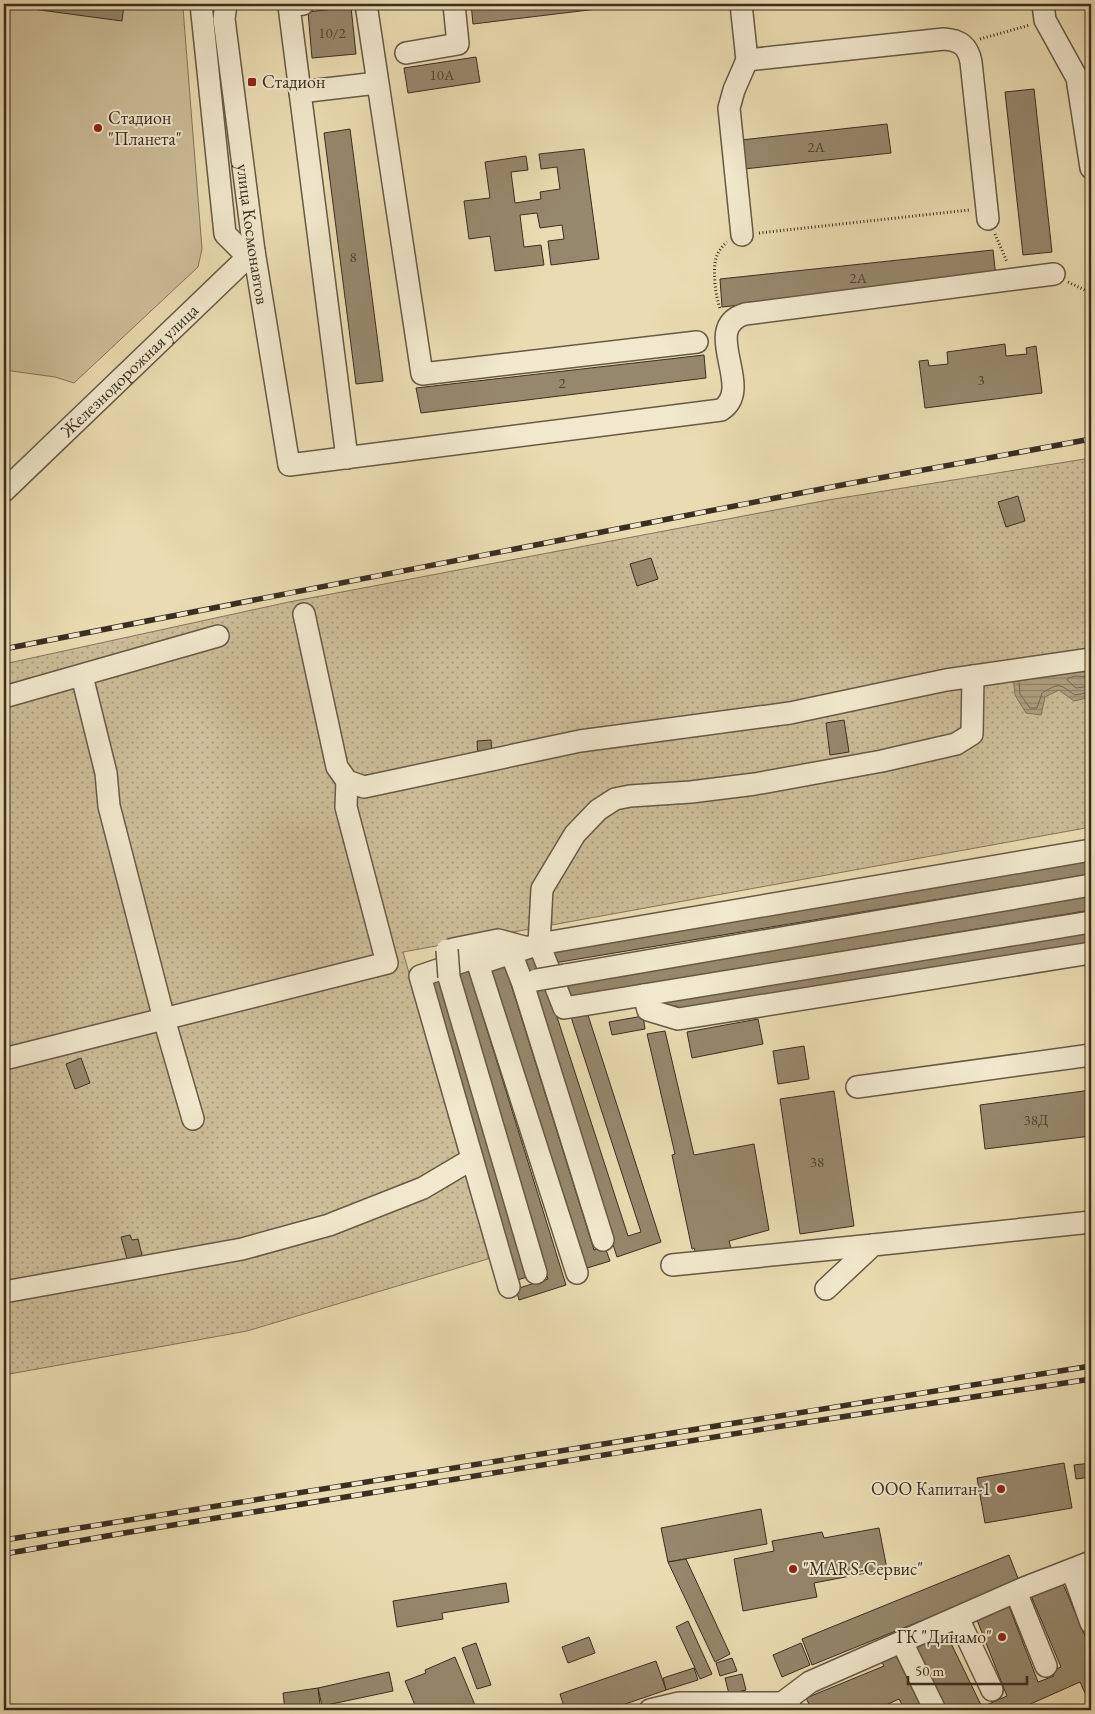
<svg xmlns="http://www.w3.org/2000/svg" width="1095" height="1714" font-family="'EB Garamond',serif">
	<style>
		.green { fill: url(#green-dots); stroke: #83765d }
		.pitch { fill: #ccbe99; stroke: #83765d }
		.water { fill: url(#water-rules); stroke: #80735b }
		.lines { fill: none; stroke-linecap: round; stroke-linejoin: round }
		.shore { stroke: #746851; stroke-width: 1 }
		.building { fill: #96886c; stroke: #3a2e21 }
		.minor-casing { stroke: #665a45; stroke-width: 24 }
		.path { stroke: #3a2e21; stroke-width: 3; stroke-dasharray: 1 2.5; stroke-linecap: butt }
		.minor { stroke: #f1e8cd; stroke-width: 21 }
		.rail-casing { stroke: #3a2e21; stroke-width: 5.5 }
		.rail { stroke: #f1e8cd; stroke-width: 4; stroke-dasharray: 11; stroke-linecap: butt }
		.minor-bridge-casing { stroke: #665a45; stroke-width: 24; stroke-linecap: butt }
		.minor-bridge { stroke: #f1e8cd; stroke-width: 21 }
		.poi-dot { fill: #8f2418; stroke: #f1e8cd; stroke-width: 2 }
		.labels { text-anchor: middle; stroke-width: 4; stroke-linejoin: round; paint-order: stroke }
		.number-label { font-size: 15px; fill: #514434 }
		.poi-label { font-size: 18px; fill: #3a2e21; stroke: #f1e8cd; text-anchor: start }
		.street-label { font-size: 18px; fill: #3a2e21; stroke: #f1e8cd }
	</style>
	<defs>
		<pattern id="green-dots" width="8" height="8" patternUnits="userSpaceOnUse" patternTransform="scale(1.25)"><rect width="8" height="8" fill="#ccbe99"/><path d="M2 2h.1M6 6h.1" fill="none" stroke="#a79b7c" stroke-width="1.8" stroke-linecap="round"/></pattern>
		<pattern id="water-rules" width="6" height="5" patternUnits="userSpaceOnUse" patternTransform="scale(1.25)"><rect width="6" height="5" fill="#aea181"/><path d="M0 2.5h6" fill="none" stroke="#8f8469"/></pattern>
	</defs>
	<rect width="100%" height="100%" fill="#eadcb2"/>
	<filter id="stains"><feTurbulence type="fractalNoise" baseFrequency=".004" numOctaves="4"/><feColorMatrix values="0 0 0 0 .2 0 0 0 0 .09 0 0 0 0 .02 0 0 0 .5 -.17"/></filter>
	<radialGradient id="worn" r=".72"><stop offset=".6" stop-color="#630" stop-opacity="0"/><stop offset="1" stop-color="#630" stop-opacity=".3"/></radialGradient>
	<path class="green" d="M1091,458V827L403,952L491,1258L247,1331L4,1375V664L289,602L828,500Z"/>
	<path class="pitch" d="M4,4H170V8H183L202,249L198,267L74,383L55,377L4,370Z"/>
	<path class="water" d="M1091,666V697L1074,701L1059,690L1045,697L1041,715L1026,713L1015,695L1013,676Z"/>
	<g class="lines">
		<g class="shore">
			<path d="M1091,677L1075,676L1068,678L1067,680L1076,688L1091,686"/>
			<path d="M1019,681L1020,694L1030,708H1037L1042,693C1061,682 1058,684 1075,695L1091,692"/>
		</g>
	</g>
	<g class="building">
		<path d="M19,4H124L122,21L18,7Z"/>
		<path d="M471,4H597V9L473,24Z"/>
		<path d="M1065,4H1091V5L1066,9Z"/>
		<path d="M351,7L356,54L312,58L308,12Z"/>
		<path d="M476,57L480,82L408,93L404,68Z"/>
		<path d="M1034,89L1052,252L1023,255L1005,92Z"/>
		<path d="M887,124L891,153L744,169L741,140Z"/>
		<path d="M350,129L383,381L356,384L324,133Z"/>
		<path d="M584,149L599,259L551,265L548,241L564,239L562,225L540,228L537,213L520,215L524,247L541,245L544,265L495,271L490,236L469,239L464,201L490,198L485,162L526,156L528,170L511,172L515,203L541,199L540,192L560,189L557,167L541,169L539,154Z"/>
		<path d="M993,250L996,277L722,307L720,279Z"/>
		<path d="M1005,344L1006,356L1027,354L1026,348L1036,346L1042,393L925,408L919,361L928,360L929,366L948,364L947,352Z"/>
		<path d="M704,355L706,378L421,413L416,388Z"/>
		<path d="M1018,496L1025,521L1006,527L998,502Z"/>
		<path d="M651,558L658,579L637,586L630,564Z"/>
		<path d="M844,720L849,752L830,755L826,723Z"/>
		<path d="M491,740L492,755L478,756L477,741Z"/>
		<path d="M1091,857V874L554,963L551,947Z"/>
		<path d="M1091,892V910L566,997L563,979Z"/>
		<path d="M1091,927V944L678,1012L677,1006L659,1009L657,998Z"/>
		<path d="M535,951L541,969L525,975L519,957Z"/>
		<path d="M504,962L594,1250L605,1247L610,1261L584,1269L489,966Z"/>
		<path d="M467,965L566,1285L519,1300L516,1289L548,1279L452,970Z"/>
		<path d="M441,976L527,1277L511,1282L425,980Z"/>
		<path d="M546,983L628,1236L641,1232L571,1017L587,1012L661,1242L617,1257L530,988Z"/>
		<path d="M643,1016L645,1029L612,1035L609,1022Z"/>
		<path d="M758,1019L763,1044L692,1058L687,1032Z"/>
		<path d="M665,1031L694,1155L754,1144L769,1230L729,1241L732,1251L699,1262L694,1248L692,1249L672,1155L675,1154L647,1034Z"/>
		<path d="M804,1046L809,1079L778,1084L773,1051Z"/>
		<path d="M81,1058L90,1083L75,1089L66,1064Z"/>
		<path d="M1091,1090V1136L985,1149L980,1105Z"/>
		<path d="M834,1091L854,1226L800,1234L780,1099Z"/>
		<path d="M130,1235L132,1240L138,1239L142,1255L127,1259L121,1237Z"/>
		<path d="M1064,1463L1072,1508L985,1523L977,1478Z"/>
		<path d="M1091,1463V1477L1076,1479L1074,1465Z"/>
		<path d="M761,1509L767,1544L668,1562L661,1528Z"/>
		<path d="M879,1528L887,1569L814,1583L817,1597L743,1611L734,1559L774,1551L772,1541L822,1532L824,1538Z"/>
		<path d="M1009,1555L1019,1581L812,1665L802,1639Z"/>
		<path d="M686,1559L730,1654L715,1662L668,1562Z"/>
		<path d="M1060,1577L1089,1645L1086,1647L1091,1659V1701L1089,1702L1080,1682L1017,1710H946L914,1644L944,1629L982,1707L1007,1696L975,1615L1007,1601L1038,1682L1054,1676L1052,1671L1061,1667L1029,1591Z"/>
		<path d="M506,1583L509,1602L442,1613L443,1619L397,1627L393,1601Z"/>
		<path d="M688,1621L712,1674L700,1679L676,1627Z"/>
		<path d="M589,1637L595,1653L568,1663L562,1647Z"/>
		<path d="M476,1643L491,1685L477,1689L462,1648Z"/>
		<path d="M801,1643L810,1665L782,1677L773,1655Z"/>
		<path d="M896,1649L925,1710H905L899,1699L875,1710H812L806,1698L884,1666L879,1657Z"/>
		<path d="M455,1657L477,1710H442L440,1706L430,1710H417L405,1681L426,1673L425,1670Z"/>
		<path d="M732,1658L737,1671L720,1676L716,1663Z"/>
		<path d="M656,1661L666,1690L608,1710H565L560,1694Z"/>
		<path d="M694,1668L698,1680L666,1690L663,1678Z"/>
		<path d="M389,1672L393,1691L322,1706L318,1688Z"/>
		<path d="M742,1674L746,1690L729,1694L725,1678Z"/>
		<path d="M318,1688L320,1705L285,1710L283,1693Z"/>
	</g>
	<g class="lines">
		<defs>
			<g id="minor">
				<path d="M201,4L225,234L248,257"/>
				<path id="s1" d="M226,4L224,19L254,251L289,465L721,410C756,388 699,328 745,314L1054,274"/>
				<path d="M303,4L289,6L300,92L377,83"/>
				<path d="M366,4L422,374L697,342"/>
				<path d="M741,4L747,60L944,39C960,40 968,46 971,62L988,219"/>
				<path d="M1043,4L1045,20L1077,78L1091,168"/>
				<path d="M406,53L458,44L454,4"/>
				<path d="M300,92L347,458"/>
				<path d="M742,235L729,108L734,90L747,60"/>
				<path id="s2" d="M4,491L254,251"/>
				<path d="M304,614L337,767L347,781L364,787L580,741L790,713L946,680L1091,659"/>
				<path d="M82,676L106,773L109,806L164,1019L193,1119"/>
				<path d="M973,676L972,734L956,744L882,761L755,784L691,792L630,796L615,799L598,810L575,834L542,889L539,944L564,1008L1091,922"/>
				<path d="M4,697L218,636"/>
				<path d="M453,949L498,940L524,947"/>
				<path d="M511,953L523,984L603,1240"/>
				<path d="M478,964L577,1273"/>
				<path d="M565,975L1091,885"/>
				<path d="M449,977L536,1273"/>
				<path d="M644,995L648,1010L678,1019L1091,953"/>
				<path d="M4,1059L387,963L346,807L347,781"/>
				<path d="M857,1087L1091,1055"/>
				<path d="M672,1265L873,1245"/>
				<path d="M509,1287L420,976L476,957L478,964L539,944L1091,850"/>
				<path d="M826,1289L873,1245L1091,1222"/>
				<path d="M4,1292L242,1249L329,1225L423,1188L472,1159"/>
				<path d="M1072,1570L1091,1623"/>
				<path d="M1016,1592L1046,1666"/>
				<path d="M958,1618L992,1690"/>
				<path d="M902,1642L935,1710"/>
				<path d="M782,1703L810,1682L1024,1588L1091,1562"/>
				<path d="M650,1710L679,1703H782L792,1710"/>
			</g>
		</defs>
		<use href="#minor" class="minor-casing"/>
		<g class="path">
			<path d="M980,39L1030,25"/>
			<path d="M759,233L969,210"/>
			<path d="M995,234L1007,262"/>
			<path d="M1068,282L1091,293"/>
			<path d="M720,308C717,300 716,292 715,284C714,267 713,254 727,242"/>
		</g>
		<use href="#minor" class="minor"/>
		<defs>
			<g id="rail">
				<path d="M4,649L847,484L1091,439"/>
				<path d="M4,1540L1091,1366"/>
				<path d="M4,1554L124,1533L782,1426L1091,1379"/>
			</g>
		</defs>
		<use href="#rail" class="rail-casing"/>
		<use href="#rail" class="rail"/>
		<defs>
			<g id="minor-bridge">
				<path d="M447,950L449,977"/>
				<path d="M536,980L565,975"/>
			</g>
		</defs>
		<use href="#minor-bridge" class="minor-bridge-casing"/>
		<use href="#minor-bridge" class="minor-bridge"/>
	</g>
	<g class="poi-dot">
		<rect x="247" y="77" width="10" height="10" rx="2.5"/>
		<circle cx="98" cy="128" r="5"/>
		<circle cx="1001" cy="1489" r="5"/>
		<circle cx="793" cy="1569" r="5"/>
		<circle cx="1002" cy="1637" r="5"/>
	</g>
	<g class="labels">
		<g class="number-label">
			<text x="332" y="38">10/2</text>
			<text x="442" y="80">10А</text>
			<text x="816" y="152">2А</text>
			<text x="353" y="262">8</text>
			<text x="858" y="283">2А</text>
			<text x="981" y="385">3</text>
			<text x="562" y="388">2</text>
			<text x="1036" y="1125">38Д</text>
			<text x="817" y="1167">38</text>
		</g>
		<g class="poi-label">
			<text x="262" y="88">Стадион</text>
			<text x="108" y="124">Стадион<tspan x="108" dy="21">"Планета"</tspan></text>
			<text x="991" y="1495" text-anchor="end">ООО Капитан-1</text>
			<text x="803" y="1575">"MARS-Сервис"</text>
			<text x="992" y="1643" text-anchor="end">ГК "Динамо"</text>
		</g>
		<g class="street-label">
			<text dy="6" stroke="none"><textPath href="#s1" startOffset="232">улица Космонавтов</textPath></text>
			<text dy="6" stroke="none"><textPath href="#s2" startOffset="174">Железнодорожная улица</textPath></text>
		</g>
	</g>
	<rect width="1095" height="1714" fill="none" stroke="#eadcb2" stroke-width="20"/>
	<rect x="5" y="5" width="1085" height="1704" fill="none" stroke="#3a2e21" stroke-width="2.5"/>
	<rect x="10" y="10" width="1075" height="1694" fill="none" stroke="#3a2e21"/>
	<path d="M908 1676v8h119v-8" fill="none" stroke="#3a2e21" stroke-width="2.5"/>
	<text x="915" y="1676" font-size="15" fill="#3a2e21" stroke="#f1e8cd" stroke-width="4" paint-order="stroke">50 m</text>
	<rect width="100%" height="100%" filter="url(#stains)"/>
	<rect width="100%" height="100%" fill="url(#worn)"/>
</svg>
